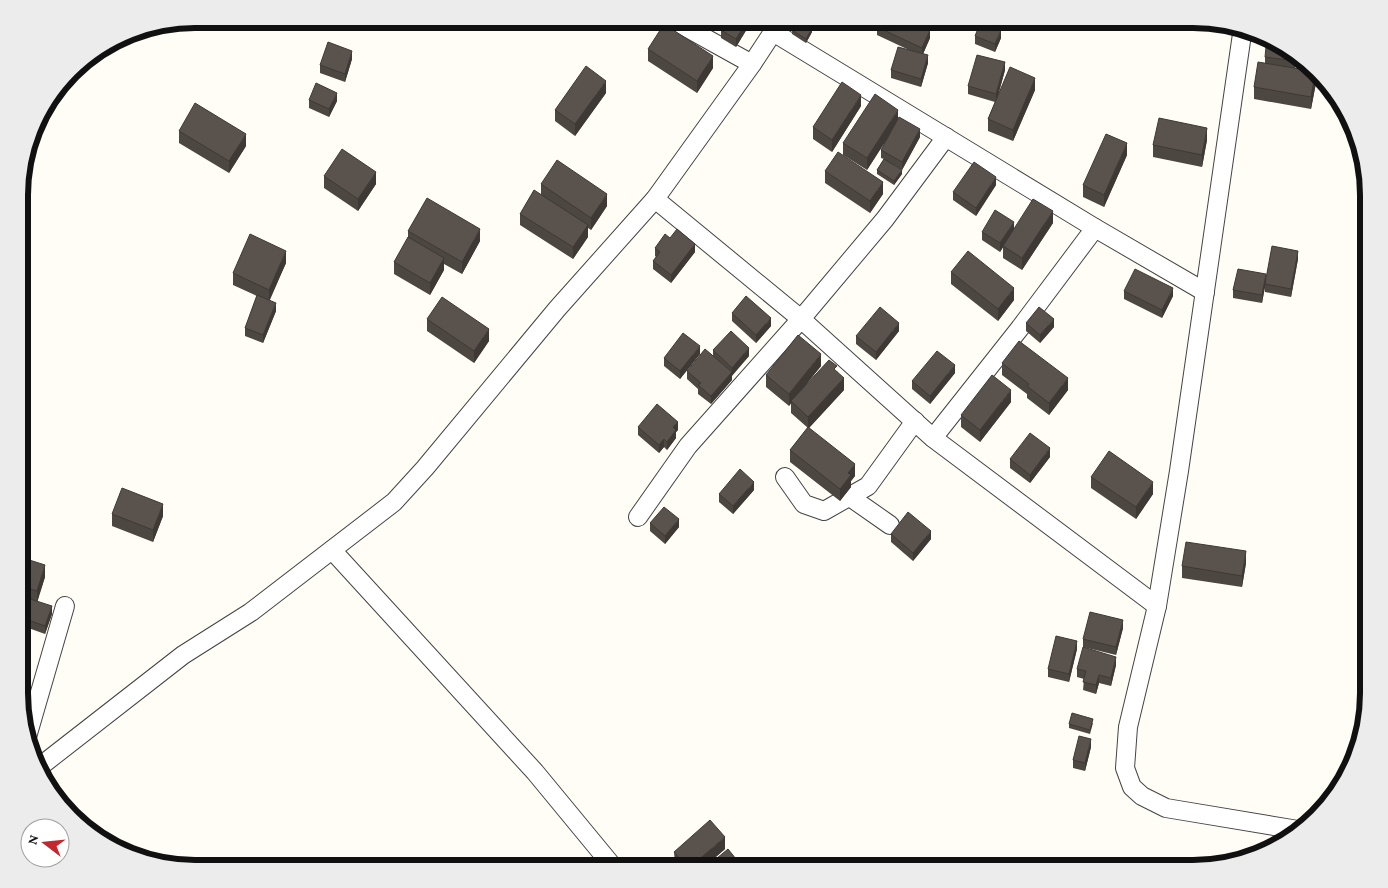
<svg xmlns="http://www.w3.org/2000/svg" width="1388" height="888" font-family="'Crimson Pro',serif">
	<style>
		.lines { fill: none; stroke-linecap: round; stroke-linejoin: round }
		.minor-casing { stroke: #444; stroke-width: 20 }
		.minor { stroke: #fff; stroke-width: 18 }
		.wall { fill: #4d4742 }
		.shaded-wall { fill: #3f3936 }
		.building { fill: #5a524d; stroke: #3f3936 }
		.rim { fill: none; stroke: #111; stroke-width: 6 }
	</style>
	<rect width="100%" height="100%" fill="#fffdf5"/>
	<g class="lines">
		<defs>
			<g id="minor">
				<path d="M671,19L752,64"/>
				<path d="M1243,27L1179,471L1157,606L1128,727L1125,768L1132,787L1142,796L1166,808L1298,830"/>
				<path d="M773,32L1095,228L1205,292"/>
				<path d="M655,199L801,319L933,438L1157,606"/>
				<path d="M933,438L1020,328L1095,228"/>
				<path d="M785,477L804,504L824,511L868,486L915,421"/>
				<path d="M850,497L890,525"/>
				<path d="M638,517L688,446L801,319L885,219L946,137"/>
				<path d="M332,550L535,772L615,869"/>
				<path d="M27,737L65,606"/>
				<path d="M38,768L183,655L251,612L394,502L425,468L557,309L655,199L752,64L773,32L780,19"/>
			</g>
		</defs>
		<use href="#minor" class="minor-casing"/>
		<use href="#minor" class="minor"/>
	</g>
	<g class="wall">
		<path d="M528,19H547L544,25Z"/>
		<path d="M753,19L736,47L721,38V30L735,21Z"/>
		<path d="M881,19H924L920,25L930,38L923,54L928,63L921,87L891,78V70L909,50L877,35V27Z"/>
		<path d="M792,30L812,32L806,43L792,34Z"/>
		<path d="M975,36L1001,38L995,52L975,44Z"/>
		<path d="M1292,48L1297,54L1295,68L1316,74V83L1311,109L1254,99V87L1265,63V57Z"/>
		<path d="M648,49L713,68L697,93L648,61Z"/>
		<path d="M352,59L345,82L320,73V65Z"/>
		<path d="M1005,70L998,96L1035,90L1013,141L988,131V119L995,102L968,94V86Z"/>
		<path d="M606,93L575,136L555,121V110Z"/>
		<path d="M309,100L337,101L329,117L309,108Z"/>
		<path d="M861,106L832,152L813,139V127Z"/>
		<path d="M898,118L920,137L902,170L892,164L902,174L894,185L877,174V170L884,159L881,158V150L888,137L867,170L843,155V143Z"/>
		<path d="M179,131L246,146L229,173L179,143Z"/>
		<path d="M1207,140L1202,167L1153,157V145Z"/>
		<path d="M1127,155L1104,207L1083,197V185Z"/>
		<path d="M825,171L883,194L870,213L825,183Z"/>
		<path d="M324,176L376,184L358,211L324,188Z"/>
		<path d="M541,184L607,206L591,230L588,228V237L573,259L520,225V214L541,194Z"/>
		<path d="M996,185L976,216L953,200V192Z"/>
		<path d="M1053,223L1022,270L1003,258V247L1000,252L982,240V232L1014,229Z"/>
		<path d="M408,231L480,241L462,274L444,264V270L430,295L394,274V262L408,238Z"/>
		<path d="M670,238L695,252L671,283L653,269V261L656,257L655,256V248Z"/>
		<path d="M1298,259L1291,297L1265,292V286L1262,303L1233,298V290L1266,280Z"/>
		<path d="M286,263L269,300L276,311L263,343L245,336V328L257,296L233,285V273Z"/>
		<path d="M951,272L1014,300L998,321L951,284Z"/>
		<path d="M1124,291L1173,296L1162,318L1124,299Z"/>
		<path d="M732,313L771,326L756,343L732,321Z"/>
		<path d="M427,319L489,341L474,363L427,331Z"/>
		<path d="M1026,323L1054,327L1040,343L1026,331Z"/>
		<path d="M899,331L876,360L856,344V336Z"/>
		<path d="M713,350L749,356L732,375V380L711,404L698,394V389L687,379V371L713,356Z"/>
		<path d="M700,354L680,379L664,366V358Z"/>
		<path d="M1002,363L1068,390L1049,415L1027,398V394L1002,375Z"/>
		<path d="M821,366L800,392L837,371L844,390L809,428L855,476L851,481V487L840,501L790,462V450L808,428L791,413V402L789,406L766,387V375Z"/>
		<path d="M955,373L930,404L912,389V381Z"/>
		<path d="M1011,402L980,442L961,427V415Z"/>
		<path d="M638,427L678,430L676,432V438L667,450L664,447L659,453L638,435Z"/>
		<path d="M1050,457L1030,483L1010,468V459Z"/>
		<path d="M1091,477L1153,494L1136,519L1091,488Z"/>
		<path d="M754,490L733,514L719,502V494Z"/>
		<path d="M112,514L163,516L153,542L112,526Z"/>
		<path d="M650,523L679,527L665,544L650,531Z"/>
		<path d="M891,534L931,539L913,561L891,542Z"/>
		<path d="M20,557L45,577L37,601L52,614L45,634L20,625V608L23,599L20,598Z"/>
		<path d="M1246,563L1242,587L1182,578V566Z"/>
		<path d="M1123,628L1116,655L1083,647V639Z"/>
		<path d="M1077,649L1069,682L1048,677V669Z"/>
		<path d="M1116,665L1111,686L1099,683L1096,694L1083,690L1084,679L1077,677V669Z"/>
		<path d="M1093,723L1090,734L1069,728V724Z"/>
		<path d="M1091,747L1085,771L1073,768V760Z"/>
		<path d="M725,849L702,869H674V865L675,864L674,852Z"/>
	</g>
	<g class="shaded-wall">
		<path d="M748,19H753L736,47V39Z"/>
		<path d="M919,19H924L919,28Z"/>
		<path d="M812,28V32L806,43V39Z"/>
		<path d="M930,30V38L922,56V48Z"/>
		<path d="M1001,30V38L995,52V44Z"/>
		<path d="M352,51V59L345,82V74Z"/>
		<path d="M1296,53L1297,54L1295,69V61Z"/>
		<path d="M928,55V63L921,87V79Z"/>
		<path d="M713,56V68L697,93V81Z"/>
		<path d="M1005,62V70L996,102V94Z"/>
		<path d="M1315,74L1316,83L1311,109V97Z"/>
		<path d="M1035,78V90L1013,141V130Z"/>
		<path d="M606,81V93L575,136V124Z"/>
		<path d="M337,93V101L329,117V109Z"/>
		<path d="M861,95V106L832,152V140Z"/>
		<path d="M898,110V122L867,170V158Z"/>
		<path d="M1207,128V140L1202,167V155Z"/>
		<path d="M920,129V137L902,170V162Z"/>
		<path d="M246,134V146L229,173V161Z"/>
		<path d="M1127,143V155L1104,207V195Z"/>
		<path d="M902,170V174L894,185V181Z"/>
		<path d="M376,172V184L358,211V199Z"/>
		<path d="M996,177V185L976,216V208Z"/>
		<path d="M883,182V194L870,213V201Z"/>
		<path d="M607,194V206L591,230V218Z"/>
		<path d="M1053,211V223L1022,270V258Z"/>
		<path d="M1014,222V230L1000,252V243Z"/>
		<path d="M588,225V237L573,259V247Z"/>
		<path d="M480,229V241L462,274V262Z"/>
		<path d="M695,244V252L671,283V275Z"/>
		<path d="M286,251V263L269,302V290Z"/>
		<path d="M1298,251V259L1291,297V289Z"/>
		<path d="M444,258V270L430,295V283Z"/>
		<path d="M1266,274V282L1262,303V295Z"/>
		<path d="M1014,288V300L998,321V309Z"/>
		<path d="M1173,288V296L1162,318V310Z"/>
		<path d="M276,303V311L263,343V335Z"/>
		<path d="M771,318V326L756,343V335Z"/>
		<path d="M1054,319V327L1040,343V335Z"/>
		<path d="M899,323V331L876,360V352Z"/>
		<path d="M489,329V341L474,363V351Z"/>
		<path d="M700,346V354L680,379V371Z"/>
		<path d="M749,348V356L732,376V368Z"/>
		<path d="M821,354V366L789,406V394Z"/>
		<path d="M955,365V373L930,404V396Z"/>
		<path d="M732,372V380L711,404V396Z"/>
		<path d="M844,378V390L808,429V417Z"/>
		<path d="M1068,378V390L1049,415V403Z"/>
		<path d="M1011,390V402L980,442V430Z"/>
		<path d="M678,422V430L676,432V438L667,450V442L673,427Z"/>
		<path d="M664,439V447L659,453V445Z"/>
		<path d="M1050,448V457L1030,483V475Z"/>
		<path d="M855,464V476L851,481V487L840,501V489L848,473Z"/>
		<path d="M754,482V490L733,514V506Z"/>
		<path d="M1153,482V494L1136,519V507Z"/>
		<path d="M163,504V516L153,542V530Z"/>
		<path d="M679,519V527L665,544V536Z"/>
		<path d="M931,531V539L913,561V553Z"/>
		<path d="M1246,551V563L1242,587V576Z"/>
		<path d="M45,565V577L37,603V591Z"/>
		<path d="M52,606V614L45,634V626Z"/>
		<path d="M1123,620V628L1116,655V647Z"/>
		<path d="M1077,641V649L1069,682V674Z"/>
		<path d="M1116,657V665L1111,686V678Z"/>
		<path d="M1099,675V683L1096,694V685Z"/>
		<path d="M1091,739V747L1085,771V763Z"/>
		<path d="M725,837V849L702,869H688Z"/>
	</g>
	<g class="building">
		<path d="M728,19H731L735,21L736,19H748L736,39L721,30Z"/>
		<path d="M881,19H906L930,30L922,48L877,27Z"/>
		<path d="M798,20L812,28L806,39L792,30Z"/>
		<path d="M981,21L1001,30L995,44L975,36Z"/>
		<path d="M664,24L713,56L697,81L648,49Z"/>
		<path d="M1267,37L1292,48L1296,53L1295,61L1265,57Z"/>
		<path d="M328,42L352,51L345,74L320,65Z"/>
		<path d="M898,47L928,55L921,79L891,70Z"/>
		<path d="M977,55L1005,62L996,94L968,86Z"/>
		<path d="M1258,62L1312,71L1315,74L1311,97L1254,87Z"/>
		<path d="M586,66L606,81L575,124L555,110Z"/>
		<path d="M1010,67L1035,78L1013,130L988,119Z"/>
		<path d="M842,82L861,95L832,140L813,127Z"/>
		<path d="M316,83L337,93L329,109L309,100Z"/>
		<path d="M875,94L898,110L867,158L843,143Z"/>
		<path d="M195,103L246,134L229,161L179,131Z"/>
		<path d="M899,117L920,129L902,162L881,150Z"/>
		<path d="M1159,118L1207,128L1202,155L1153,145Z"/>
		<path d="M1106,134L1127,143L1104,195L1083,185Z"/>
		<path d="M342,149L376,172L358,199L324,176Z"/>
		<path d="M838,152L883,182L870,201L825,171Z"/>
		<path d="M884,159L902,170L894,181L877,170Z"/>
		<path d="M557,160L607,194L591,218L541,184Z"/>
		<path d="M974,162L996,177L976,208L953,192Z"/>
		<path d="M534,190L588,225L573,247L520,214Z"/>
		<path d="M427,198L480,229L462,262L408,231Z"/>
		<path d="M1033,199L1053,211L1022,258L1003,246Z"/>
		<path d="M995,210L1014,222L1000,243L982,232Z"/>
		<path d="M677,229L695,244L671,275L653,261L660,252L655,248L665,234L670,238Z"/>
		<path d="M250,234L286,251L269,290L233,273Z"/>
		<path d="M408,237L444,258L430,283L394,262Z"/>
		<path d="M1272,246L1298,251L1291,289L1265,284Z"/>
		<path d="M968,251L1014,288L998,309L951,272Z"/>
		<path d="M1135,269L1173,288L1162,310L1124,291Z"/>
		<path d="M1238,269L1266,274L1262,295L1233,290Z"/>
		<path d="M257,295L276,303L263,335L245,328Z"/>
		<path d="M746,296L771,318L756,335L732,313Z"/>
		<path d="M442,297L489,329L474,351L427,319Z"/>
		<path d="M880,307L899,323L876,352L856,336Z"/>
		<path d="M1039,307L1054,319L1040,335L1026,323Z"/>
		<path d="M731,331L749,348L732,368L713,350Z"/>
		<path d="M683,333L700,346L680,371L664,358Z"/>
		<path d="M798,335L821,354L789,394L766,375Z"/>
		<path d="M1019,341L1068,378L1049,403L1027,386L1029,384L1002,363Z"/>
		<path d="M705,349L732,372L711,396L698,385L701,383L687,371Z"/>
		<path d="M937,351L955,365L930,396L912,381Z"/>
		<path d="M829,360L837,366L834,369L844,378L808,417L791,401Z"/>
		<path d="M992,375L1011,390L980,430L961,415Z"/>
		<path d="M657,404L678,422L673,427L676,430L667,442L664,439L659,445L638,427Z"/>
		<path d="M808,427L855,464L848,473L851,475L840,489L790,450Z"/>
		<path d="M1030,433L1050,448L1030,475L1010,459Z"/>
		<path d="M1109,451L1153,482L1136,507L1091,477Z"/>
		<path d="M740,469L754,482L733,506L719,494Z"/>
		<path d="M122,488L163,504L153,530L112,514Z"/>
		<path d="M664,507L679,519L665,536L650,523Z"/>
		<path d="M908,512L931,531L913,553L891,534Z"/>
		<path d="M1186,542L1246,551L1242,576L1182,566Z"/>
		<path d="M20,557L45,565L37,591L20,586Z"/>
		<path d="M24,597L52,606L45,626L20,617V608Z"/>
		<path d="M1090,612L1123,620L1116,647L1083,639Z"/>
		<path d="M1056,636L1077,641L1069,674L1048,669Z"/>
		<path d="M1083,647L1116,657L1111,678L1099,675L1096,685L1083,682L1086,671L1077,669Z"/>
		<path d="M1072,713L1093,719L1090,730L1069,724Z"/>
		<path d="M1079,736L1091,739L1085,763L1073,760Z"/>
		<path d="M710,820L725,837L688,869H677L674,865L680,859L674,852Z"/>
		<path d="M728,849L744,869H706L705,868Z"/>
	</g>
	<path d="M0 0H1388V888H0ZM195 28H1193A167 167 0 0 1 1360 195V693A167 167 0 0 1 1193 860H195A167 167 0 0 1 28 693V195A167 167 0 0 1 195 28Z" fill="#ececec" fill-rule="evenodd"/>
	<path class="rim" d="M195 28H1193A167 167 0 0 1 1360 195V693A167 167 0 0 1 1193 860H195A167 167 0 0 1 28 693V195A167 167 0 0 1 195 28Z"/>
	<g transform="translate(45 843) rotate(286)"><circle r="24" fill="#ffffff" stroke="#a0a0a0"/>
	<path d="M0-4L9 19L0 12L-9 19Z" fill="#c4262e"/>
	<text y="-8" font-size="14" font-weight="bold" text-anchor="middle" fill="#111111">N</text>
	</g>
</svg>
